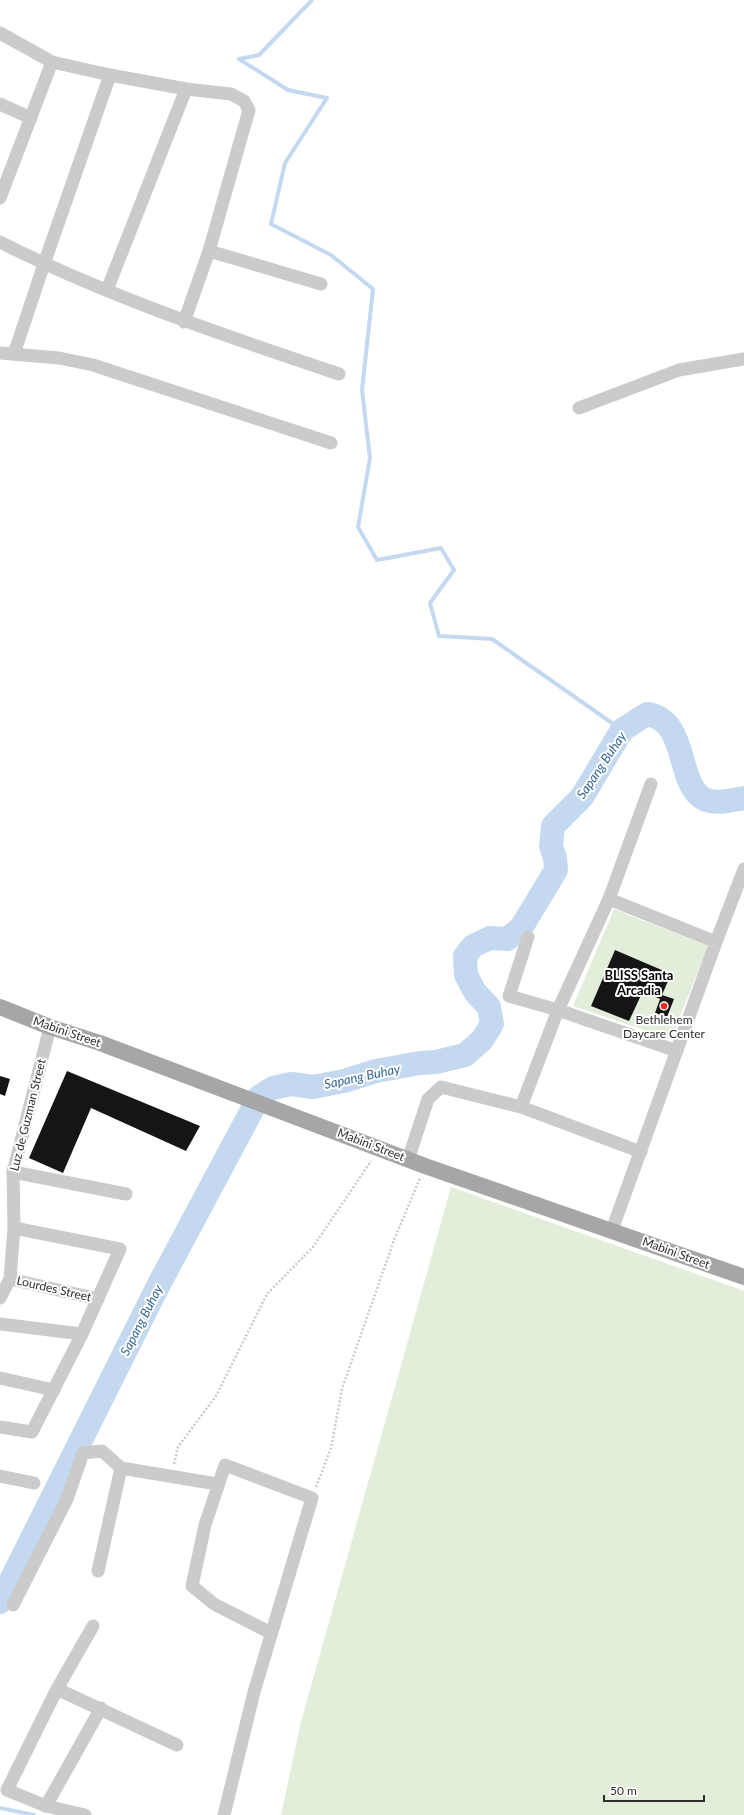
<svg xmlns="http://www.w3.org/2000/svg" width="744" height="1815" font-family="Lato,sans-serif">
	<style>
		.green { fill: #e2edda }
		.lines { fill: none; stroke-linecap: round; stroke-linejoin: round }
		.stream { stroke: #c4d9ef; stroke-width: 4 }
		.river { stroke: #c4d9ef; stroke-width: 24 }
		.building { fill: #151515 }
		.path { stroke: #cbcbcb; stroke-width: 2.5; stroke-dasharray: 2 2; stroke-linecap: butt }
		.minor { stroke: #cbcbcb; stroke-width: 13 }
		.major { stroke: #a6a6a6; stroke-width: 16 }
		.poi-dot { fill: #f6281f; stroke: #fff; stroke-width: 1.5 }
		.labels { text-anchor: middle; stroke-width: 4; stroke-linejoin: round; paint-order: stroke }
		.poi-label { font-size: 12px; fill: #2e2e2e; stroke: #fff }
		.street-label { font-size: 12px; fill: #2e2e2e; stroke: #fff }
		.water-label { font-size: 13px; font-style: italic; fill: #346698; stroke: #fff }
		.neighbourhood-label { font-size: 13px; font-weight: bold; fill: #000; stroke: #fff }
	</style>
	<rect width="100%" height="100%" fill="#fff"/>
	<g class="green">
		<path d="M614,909L708,946L671,1039L573,1006Z"/>
		<path d="M451,1187L744,1291V1815H281L301,1722Z"/>
	</g>
	<g class="lines">
		<g class="stream">
			<path d="M312,0L259,55L239,59L288,90L327,98L285,163L271,224L331,255L373,289L362,390L370,458L358,527L377,560L441,548L454,570L430,603L439,636L492,639L622,730"/>
			<path d="M0,1808L34,1815"/>
		</g>
		<path class="river" d="M0,1602L157,1288L259,1097L273,1088L291,1084L313,1087L344,1081L376,1071L420,1063L436,1062L465,1055L482,1040L492,1024L489,1007L475,992L466,975L465,956L473,946L490,938L507,939L521,928L556,870L555,858L551,846L553,826L582,797L622,730L647,714C689,720 676,785 704,799C716,805 732,800 744,798"/>
	</g>
	<g class="building">
		<path d="M615,950L671,974L662,995L674,999L667,1017L655,1013L660,999L643,991L629,1021L591,1006Z"/>
		<path d="M67,1071L200,1126L186,1151L91,1108L63,1173L29,1158Z"/>
		<path d="M0,1076L10,1079L5,1096L0,1094Z"/>
	</g>
	<g class="lines">
		<g class="path">
			<path d="M174,1464L178,1447L216,1396L267,1294L313,1247L371,1161"/>
			<path d="M316,1487L331,1448L342,1389L394,1240L420,1178"/>
		</g>
		<g class="minor">
			<path d="M0,33L52,62L110,75L186,89L231,94L244,101L249,110L209,251L184,322"/>
			<path d="M0,104L31,118"/>
			<path d="M0,198L52,62"/>
			<path d="M0,242C109,297 223,335 339,374"/>
			<path d="M209,251L321,284"/>
			<path d="M107,290L186,89"/>
			<path d="M0,353L59,358L93,365L331,443"/>
			<path d="M14,354L44,264L110,75"/>
			<path d="M579,408L679,370L744,359"/>
			<path d="M609,899L716,942"/>
			<path d="M528,937L509,996L558,1010L677,1051"/>
			<path d="M521,1107L558,1010L609,899L651,784"/>
			<path d="M408,1160L428,1099L441,1087L521,1107L641,1152"/>
			<path d="M13,1172L126,1194"/>
			<path d="M612,1230L716,942L744,869"/>
			<path d="M10,1279L98,1299"/>
			<path d="M0,1298L10,1279L14,1228L13,1172L50,1027"/>
			<path d="M0,1324L82,1334"/>
			<path d="M0,1378L54,1390"/>
			<path d="M0,1427L32,1432L82,1334L120,1249L14,1228"/>
			<path d="M0,1476L34,1483"/>
			<path d="M98,1571L121,1468L217,1484"/>
			<path d="M13,1605L67,1499L83,1453L102,1451L121,1468"/>
			<path d="M57,1689L177,1745"/>
			<path d="M46,1806L101,1708"/>
			<path d="M85,1815L46,1806L7,1790L57,1689L93,1626"/>
			<path d="M224,1815L254,1692L312,1498L225,1465L205,1525L192,1586L214,1604L271,1633"/>
		</g>
		<path class="major" d="M0,1007L50,1027L100,1043L425,1166L744,1277"/>
	</g>
	<circle class="poi-dot" cx="664" cy="1006" r="4"/>
	<g class="labels">
		<g class="poi-label">
			<text x="664" y="1024">Bethlehem<tspan x="664" dy="14">Daycare Center</tspan></text>
		</g>
		<g class="street-label">
			<text transform="translate(67 1032) rotate(19)" y="4">Mabini Street</text>
			<text transform="translate(28 1115) rotate(-76)" y="4">Luz de Guzman Street</text>
			<text transform="translate(371 1145) rotate(21)" y="4">Mabini Street</text>
			<text transform="translate(676 1253) rotate(20)" y="4">Mabini Street</text>
			<text transform="translate(54 1289) rotate(13)" y="4">Lourdes Street</text>
		</g>
		<g class="water-label">
			<text transform="translate(601 765) rotate(-56)" y="5">Sapang Buhay</text>
			<text transform="translate(362 1076) rotate(-12)" y="5">Sapang Buhay</text>
			<text transform="translate(141 1320) rotate(-63)" y="5">Sapang Buhay</text>
		</g>
		<g class="neighbourhood-label">
			<text x="639" y="980">BLISS Santa<tspan x="639" dy="15">Arcadia</tspan></text>
		</g>
	</g>
	<path d="M604 1795v6h100v-6" fill="none" stroke="#2e2e2e" stroke-width="2"/>
	<text x="610" y="1795" font-size="12" fill="#2e2e2e" stroke="#ffffff" stroke-width="3" paint-order="stroke">50 m</text>
</svg>
